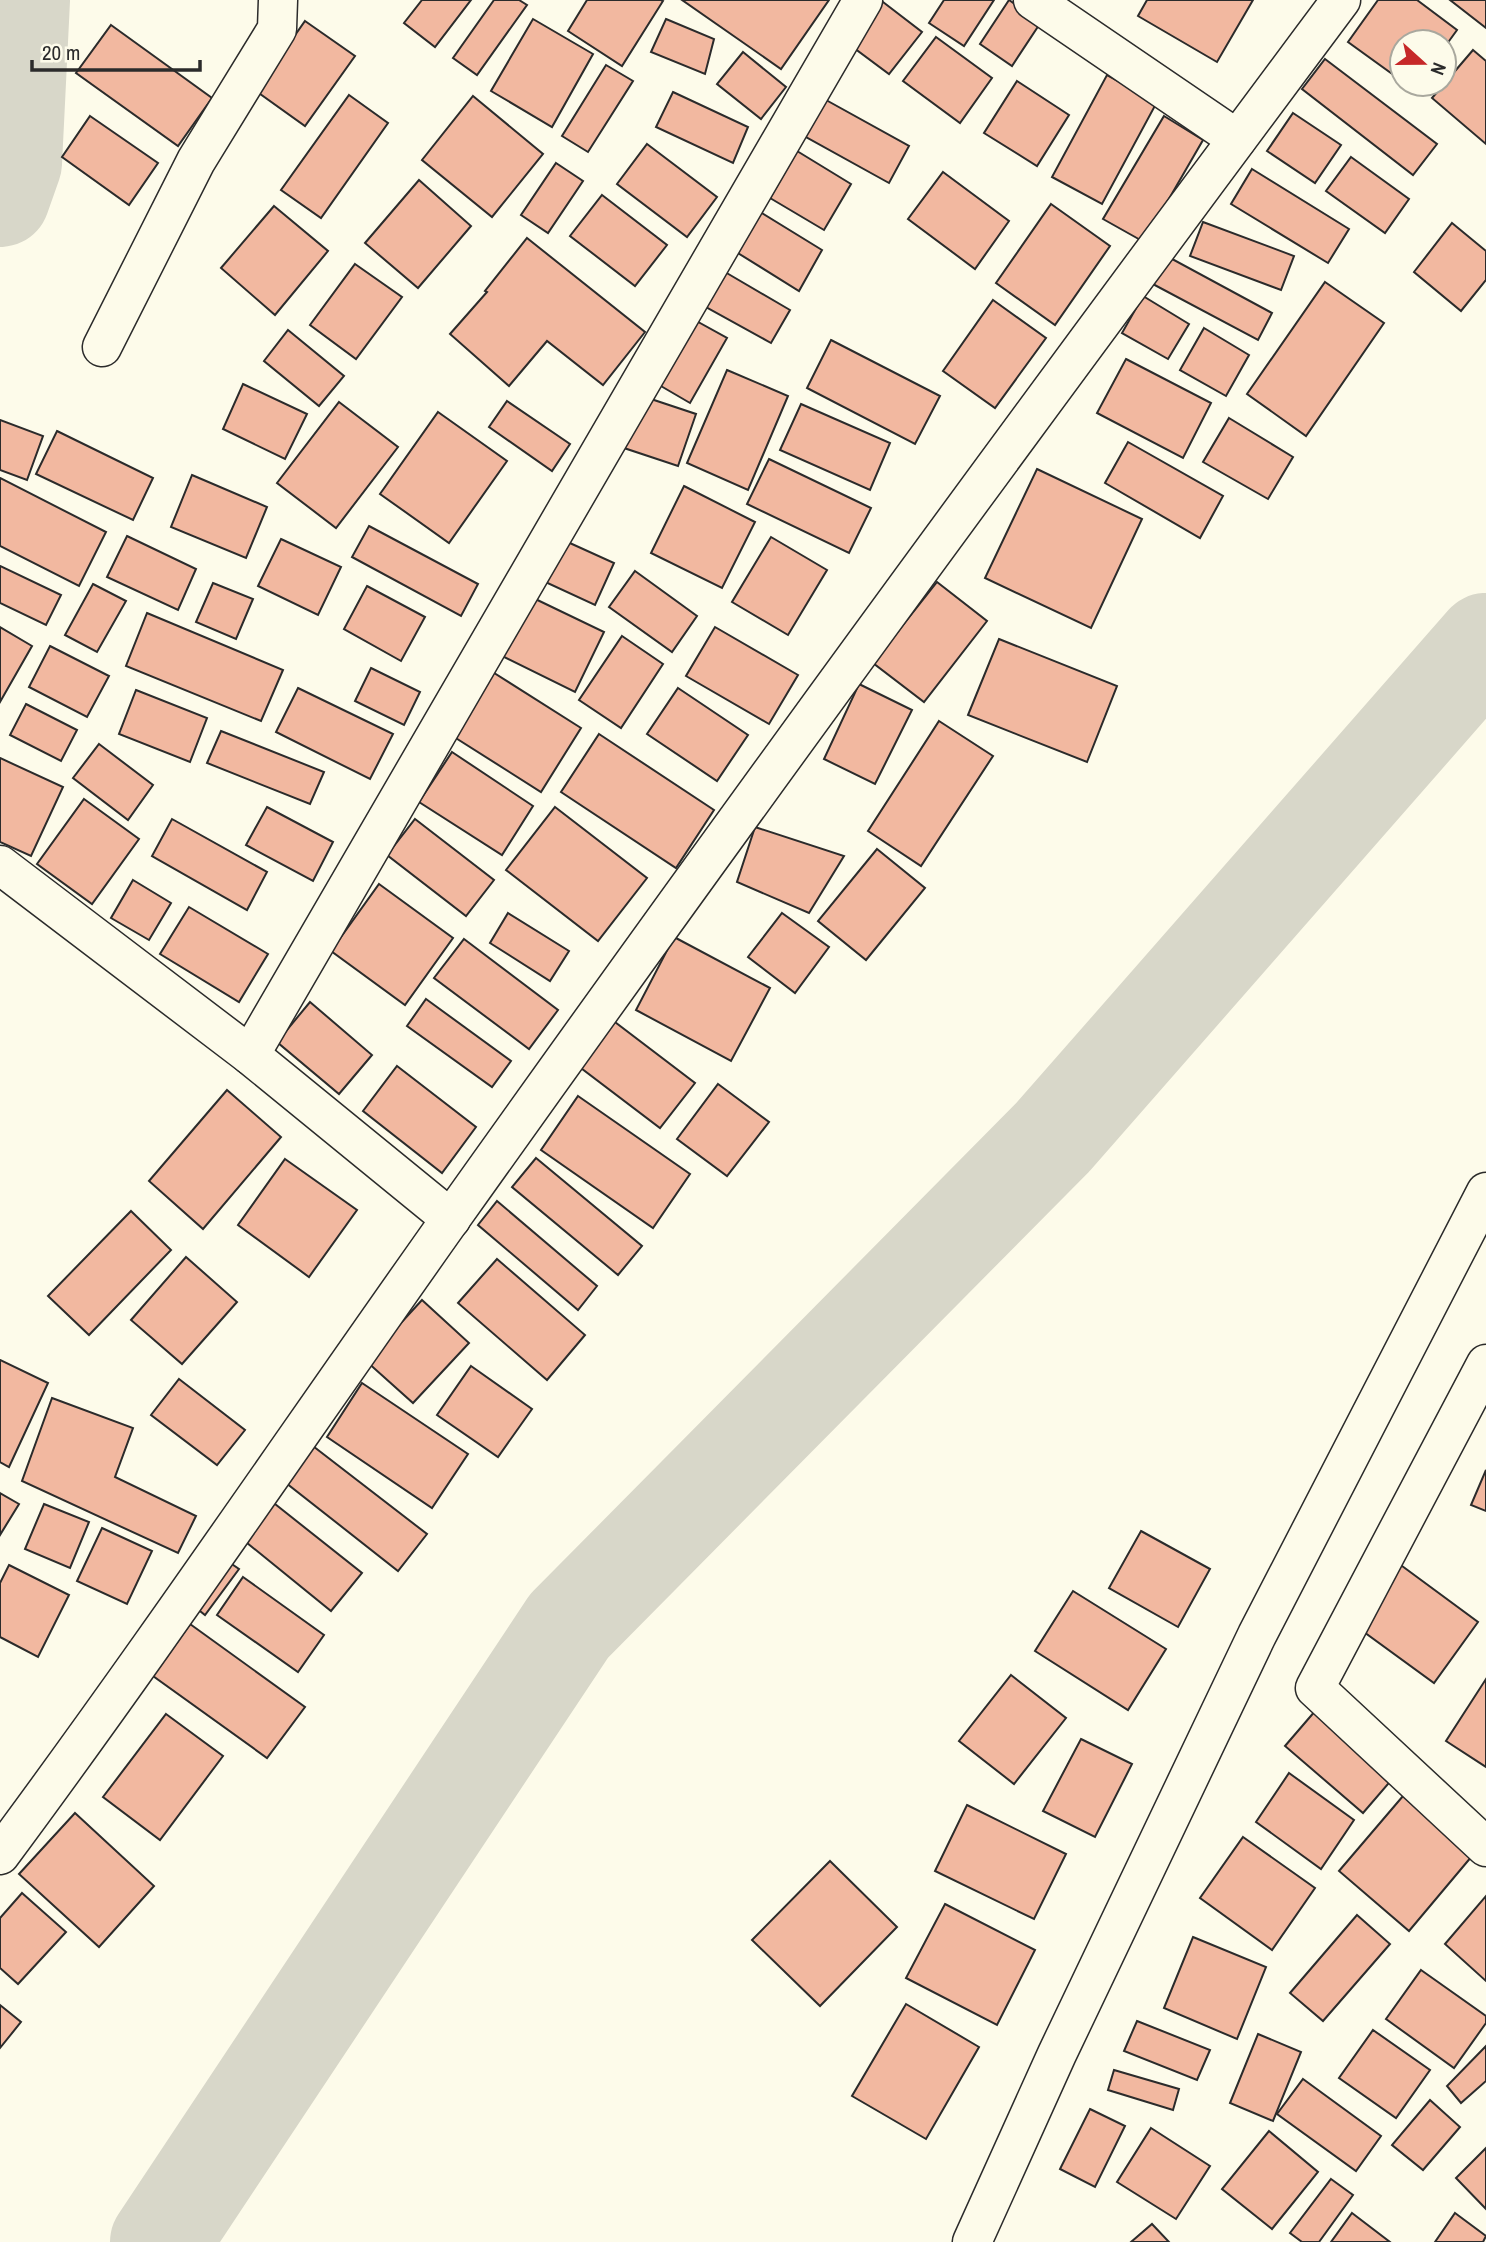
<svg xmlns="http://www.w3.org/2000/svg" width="1486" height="2242" font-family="'Archivo Narrow',sans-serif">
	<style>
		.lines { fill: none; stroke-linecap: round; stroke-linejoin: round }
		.river { stroke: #d8d7c9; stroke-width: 100 }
		.building { fill: #f2b8a0; stroke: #2b2b2b; stroke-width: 2 }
		.minor-casing { stroke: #2b2b2b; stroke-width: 41 }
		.minor { stroke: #fdfbea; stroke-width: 38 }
	</style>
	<rect width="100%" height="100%" fill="#fdfbea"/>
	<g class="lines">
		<g class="river">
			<path d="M0,197L12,163L20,0"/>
			<path d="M160,2242L569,1626L1053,1137L1486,643"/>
		</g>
	</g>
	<g class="building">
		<path d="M422,0H471L435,47L404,23Z"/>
		<path d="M494,0H519L527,5L477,75L453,58Z"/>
		<path d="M587,0H661L663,1L622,66L568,31Z"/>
		<path d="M682,0H829L781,69Z"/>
		<path d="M944,0H994L964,46L929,23Z"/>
		<path d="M1009,0L1041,22L1012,66L980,44Z"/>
		<path d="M1147,0H1253L1217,62L1138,16Z"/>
		<path d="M1378,0H1417L1457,30L1444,48V42H1402V81L1348,42Z"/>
		<path d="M1450,0H1486V28Z"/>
		<path d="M883,2L922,32L889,74L850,45Z"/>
		<path d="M533,19L593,54L552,127L491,91Z"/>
		<path d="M666,19L714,39L705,74L651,52Z"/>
		<path d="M305,21L355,56L305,126L256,91Z"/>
		<path d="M111,25L212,98L178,146L76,73Z"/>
		<path d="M936,37L992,78L960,123L903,81Z"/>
		<path d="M1473,50L1486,61V144L1432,98Z"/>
		<path d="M743,52L786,87L761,119L717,84Z"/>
		<path d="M1325,59L1437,144L1413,175L1302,89Z"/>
		<path d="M606,65L633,81L588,152L562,136Z"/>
		<path d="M1107,75L1157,102L1102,204L1052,177Z"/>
		<path d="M1017,81L1069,115L1037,166L984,133Z"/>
		<path d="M673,92L748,127L733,163L656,127Z"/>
		<path d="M349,95L388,123L321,218L281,190Z"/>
		<path d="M817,95L909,146L889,183L797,132Z"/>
		<path d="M473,96L543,154L492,217L422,160Z"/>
		<path d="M1293,113L1341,145L1315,183L1267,151Z"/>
		<path d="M90,116L158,163L129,205L62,157Z"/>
		<path d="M1164,116L1203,140L1144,242L1103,219Z"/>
		<path d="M647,144L717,197L687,237L617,184Z"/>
		<path d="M797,151L851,184L824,230L770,198Z"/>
		<path d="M1351,157L1409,199L1385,233L1326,191Z"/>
		<path d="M556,163L583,181L548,233L521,215Z"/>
		<path d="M1252,169L1349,229L1328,263L1231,204Z"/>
		<path d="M943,172L1009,221L975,269L908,219Z"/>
		<path d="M419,180L471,226L418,288L365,243Z"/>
		<path d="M602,195L667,245L635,286L570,236Z"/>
		<path d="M1051,204L1110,246L1055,325L996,283Z"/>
		<path d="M274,206L328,251L275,315L221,268Z"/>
		<path d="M757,210L822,250L799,291L733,250Z"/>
		<path d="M1203,222L1294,256L1281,290L1190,256Z"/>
		<path d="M1452,223L1486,251V280L1461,311L1414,272Z"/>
		<path d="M527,238L645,332L603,385L547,341L509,386L450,334L487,292L485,291Z"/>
		<path d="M1163,254L1272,313L1258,340L1149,282Z"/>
		<path d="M355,264L402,297L356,359L310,325Z"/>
		<path d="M725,272L790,310L771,343L706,307Z"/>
		<path d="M1325,282L1384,323L1306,436L1247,394Z"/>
		<path d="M1143,296L1189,324L1168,359L1122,333Z"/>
		<path d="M993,300L1046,338L995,408L943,371Z"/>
		<path d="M691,318L727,338L690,403L654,382Z"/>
		<path d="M1204,328L1249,355L1226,396L1180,370Z"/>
		<path d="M288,330L344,376L319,406L264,361Z"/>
		<path d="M831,340L940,396L915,444L807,388Z"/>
		<path d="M1126,359L1211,403L1183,458L1097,413Z"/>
		<path d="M727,370L788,396L748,490L687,463Z"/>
		<path d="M243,384L307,414L285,459L223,429Z"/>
		<path d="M642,396L696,414L678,466L624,448Z"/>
		<path d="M507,401L570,444L552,471L489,427Z"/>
		<path d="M339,402L398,447L336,528L277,483Z"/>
		<path d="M801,404L890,443L870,490L780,450Z"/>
		<path d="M438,412L507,461L449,543L380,494Z"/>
		<path d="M1229,418L1293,457L1268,499L1203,462Z"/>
		<path d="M0,420L43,436L27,480L0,470Z"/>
		<path d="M57,431L153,478L133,520L36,474Z"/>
		<path d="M1128,442L1223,496L1200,538L1105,483Z"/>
		<path d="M769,459L871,508L849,553L747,504Z"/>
		<path d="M1037,469L1142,519L1091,628L985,578Z"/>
		<path d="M192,475L267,507L246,558L171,527Z"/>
		<path d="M0,478L106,532L79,586L0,546Z"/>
		<path d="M684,486L755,522L722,588L651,553Z"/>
		<path d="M369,526L478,584L461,616L352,557Z"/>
		<path d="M127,536L196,569L178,610L107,577Z"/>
		<path d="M771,537L827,570L788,635L732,602Z"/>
		<path d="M281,539L341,567L318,615L258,586Z"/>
		<path d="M561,539L614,563L595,605L541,580Z"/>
		<path d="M0,566L61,595L46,625L0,603Z"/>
		<path d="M635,571L697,616L672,652L609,607Z"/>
		<path d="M937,582L987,621L924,702L873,663Z"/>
		<path d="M213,583L253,599L236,639L196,622Z"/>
		<path d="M93,584L126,601L97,652L65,635Z"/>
		<path d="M367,586L425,617L401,661L344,629Z"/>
		<path d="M527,595L604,632L575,692L498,654Z"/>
		<path d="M147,613L283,670L261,721L126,666Z"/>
		<path d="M0,627L32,646L0,702Z"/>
		<path d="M715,627L798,675L769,724L686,676Z"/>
		<path d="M622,636L663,664L621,728L579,700Z"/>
		<path d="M999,639L1117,686L1087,762L968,715Z"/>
		<path d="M50,646L109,676L87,717L29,687Z"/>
		<path d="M371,668L420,692L404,725L355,701Z"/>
		<path d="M491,671L581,728L541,792L451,735Z"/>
		<path d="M859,684L912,710L875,784L824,759Z"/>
		<path d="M298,688L393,734L370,779L276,732Z"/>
		<path d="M678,688L748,735L717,781L647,734Z"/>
		<path d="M136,690L207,718L190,762L119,734Z"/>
		<path d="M26,704L77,730L61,761L10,735Z"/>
		<path d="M939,721L993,756L921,866L868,831Z"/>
		<path d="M221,731L324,772L310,804L207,763Z"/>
		<path d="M599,734L714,810L676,868L561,792Z"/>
		<path d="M99,744L153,785L128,820L73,778Z"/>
		<path d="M452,752L533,806L502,855L419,802Z"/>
		<path d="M0,758L63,787L31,856L0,842Z"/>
		<path d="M84,799L139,839L92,904L37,864Z"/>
		<path d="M267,807L333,842L313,881L246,845Z"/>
		<path d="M555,807L647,878L598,941L506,870Z"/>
		<path d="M172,819L267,872L247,910L152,856Z"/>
		<path d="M415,819L494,880L466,916L387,855Z"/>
		<path d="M755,827L844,856L809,913L737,882Z"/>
		<path d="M877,849L925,888L866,960L818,921Z"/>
		<path d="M133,880L171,903L149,940L111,918Z"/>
		<path d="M379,884L453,938L405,1005L331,951Z"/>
		<path d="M189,907L268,954L239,1002L160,954Z"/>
		<path d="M508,913L569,951L550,981L490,943Z"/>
		<path d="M782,913L829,947L795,993L748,957Z"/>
		<path d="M674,937L770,988L731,1061L636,1010Z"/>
		<path d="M464,939L558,1010L529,1049L434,978Z"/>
		<path d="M426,999L511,1061L492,1087L407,1026Z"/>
		<path d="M310,1002L372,1055L339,1094L277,1042Z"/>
		<path d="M607,1016L695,1083L660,1128L573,1062Z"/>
		<path d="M397,1066L476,1127L442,1173L363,1111Z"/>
		<path d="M718,1084L769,1122L727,1176L677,1139Z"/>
		<path d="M227,1090L281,1137L203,1229L149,1181Z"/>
		<path d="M578,1096L690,1174L653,1228L541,1150Z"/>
		<path d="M536,1158L642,1246L618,1275L512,1187Z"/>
		<path d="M285,1159L357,1210L309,1277L238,1225Z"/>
		<path d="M497,1201L597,1286L578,1310L478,1225Z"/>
		<path d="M131,1211L171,1250L89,1335L48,1296Z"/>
		<path d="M186,1257L237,1302L182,1364L131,1320Z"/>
		<path d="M497,1259L585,1335L547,1380L458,1303Z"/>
		<path d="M422,1300L469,1343L413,1403L366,1361Z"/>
		<path d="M0,1360L48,1383L9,1467L0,1462Z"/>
		<path d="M471,1366L532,1409L498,1457L437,1415Z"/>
		<path d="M179,1379L245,1430L217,1465L151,1415Z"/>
		<path d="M362,1383L468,1454L432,1508L327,1437Z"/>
		<path d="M52,1398L133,1428L115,1477L196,1516L178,1553L22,1481Z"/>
		<path d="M309,1443L427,1534L398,1571L281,1479Z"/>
		<path d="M1486,1470V1511L1471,1505Z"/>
		<path d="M0,1493L19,1504L0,1535Z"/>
		<path d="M270,1500L362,1573L331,1611L241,1538Z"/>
		<path d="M44,1504L89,1522L70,1568L25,1549Z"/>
		<path d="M102,1528L152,1551L127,1604L77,1581Z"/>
		<path d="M1141,1531L1210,1569L1178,1627L1109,1588Z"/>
		<path d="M223,1558L239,1569L205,1615L190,1603Z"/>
		<path d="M1398,1563L1478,1622L1434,1683L1353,1624Z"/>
		<path d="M9,1565L69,1595L38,1657L0,1637V1583Z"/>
		<path d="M243,1577L324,1635L298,1672L217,1615Z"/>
		<path d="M1073,1591L1166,1649L1128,1710L1035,1651Z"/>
		<path d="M190,1624L305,1707L267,1758L153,1676Z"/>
		<path d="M1011,1675L1066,1718L1014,1784L959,1741Z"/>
		<path d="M1486,1679V1767L1446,1741Z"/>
		<path d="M1322,1703L1400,1770L1363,1813L1285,1746Z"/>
		<path d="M166,1714L223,1756L160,1840L103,1797Z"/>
		<path d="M1081,1739L1132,1764L1095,1837L1043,1811Z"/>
		<path d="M1289,1773L1354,1820L1321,1869L1256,1822Z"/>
		<path d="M1403,1796L1472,1856L1409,1931L1339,1871Z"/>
		<path d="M967,1805L1066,1854L1034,1919L935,1871Z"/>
		<path d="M75,1813L154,1886L99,1947L19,1874Z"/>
		<path d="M1243,1837L1315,1888L1272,1950L1200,1898Z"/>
		<path d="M830,1861L897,1927L820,2006L752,1940Z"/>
		<path d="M22,1893L66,1932L18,1984L0,1968V1918Z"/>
		<path d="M1486,1896V1981L1445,1944Z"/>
		<path d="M945,1904L1035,1950L997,2025L906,1978Z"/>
		<path d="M1357,1915L1390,1944L1323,2021L1290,1993Z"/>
		<path d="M1193,1937L1266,1967L1237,2039L1164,2008Z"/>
		<path d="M1421,1970L1486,2016V2023L1454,2068L1386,2019Z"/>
		<path d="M906,2004L979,2047L926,2139L852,2096Z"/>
		<path d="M0,2005L21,2022L0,2048Z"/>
		<path d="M1137,2021L1210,2050L1197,2080L1124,2051Z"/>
		<path d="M1373,2030L1430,2070L1396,2118L1339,2078Z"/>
		<path d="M1258,2034L1301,2052L1273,2121L1230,2103Z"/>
		<path d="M1486,2046V2081L1461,2103L1447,2086Z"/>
		<path d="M1114,2070L1179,2089L1173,2110L1108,2090Z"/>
		<path d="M1303,2079L1381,2136L1356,2171L1277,2114Z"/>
		<path d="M1430,2100L1460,2127L1423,2170L1392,2145Z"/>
		<path d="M1090,2109L1125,2126L1095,2187L1060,2169Z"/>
		<path d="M1151,2128L1210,2166L1176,2219L1117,2182Z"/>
		<path d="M1269,2131L1318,2172L1272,2229L1222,2189Z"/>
		<path d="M1486,2148V2209L1456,2178Z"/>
		<path d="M1331,2179L1353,2195L1319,2242H1302L1290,2233Z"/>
		<path d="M1352,2213L1390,2242H1331Z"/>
		<path d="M1455,2213L1486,2236L1483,2242H1435Z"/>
		<path d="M1152,2224L1169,2242H1131Z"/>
	</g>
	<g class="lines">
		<defs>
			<g id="minor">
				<path d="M1033,0L1237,139"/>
				<path d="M102,347L196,161L277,29L278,0"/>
				<path d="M0,865L250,1055L451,1219"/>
				<path d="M250,1055L863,0"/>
				<path d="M1486,1364L1315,1688L1486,1847"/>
				<path d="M0,1855C155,1646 301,1430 452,1217C743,808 1040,403 1341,0"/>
				<path d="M972,2242L1057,2054L1257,1635L1486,1192"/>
			</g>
		</defs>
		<use href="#minor" class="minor-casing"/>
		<use href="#minor" class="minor"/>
	</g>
	<g transform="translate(1423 63) rotate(111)"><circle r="33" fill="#fdfbea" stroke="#a9a89e" stroke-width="2"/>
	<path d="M0-5L12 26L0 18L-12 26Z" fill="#c62828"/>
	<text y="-10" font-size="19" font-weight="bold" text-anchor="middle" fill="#2b2b2b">N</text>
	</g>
	<path d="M32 60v10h168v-10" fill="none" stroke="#2b2b2b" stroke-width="3.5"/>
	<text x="42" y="60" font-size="21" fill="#2b2b2b" stroke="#fdfbea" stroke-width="5" paint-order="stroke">20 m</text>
</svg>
